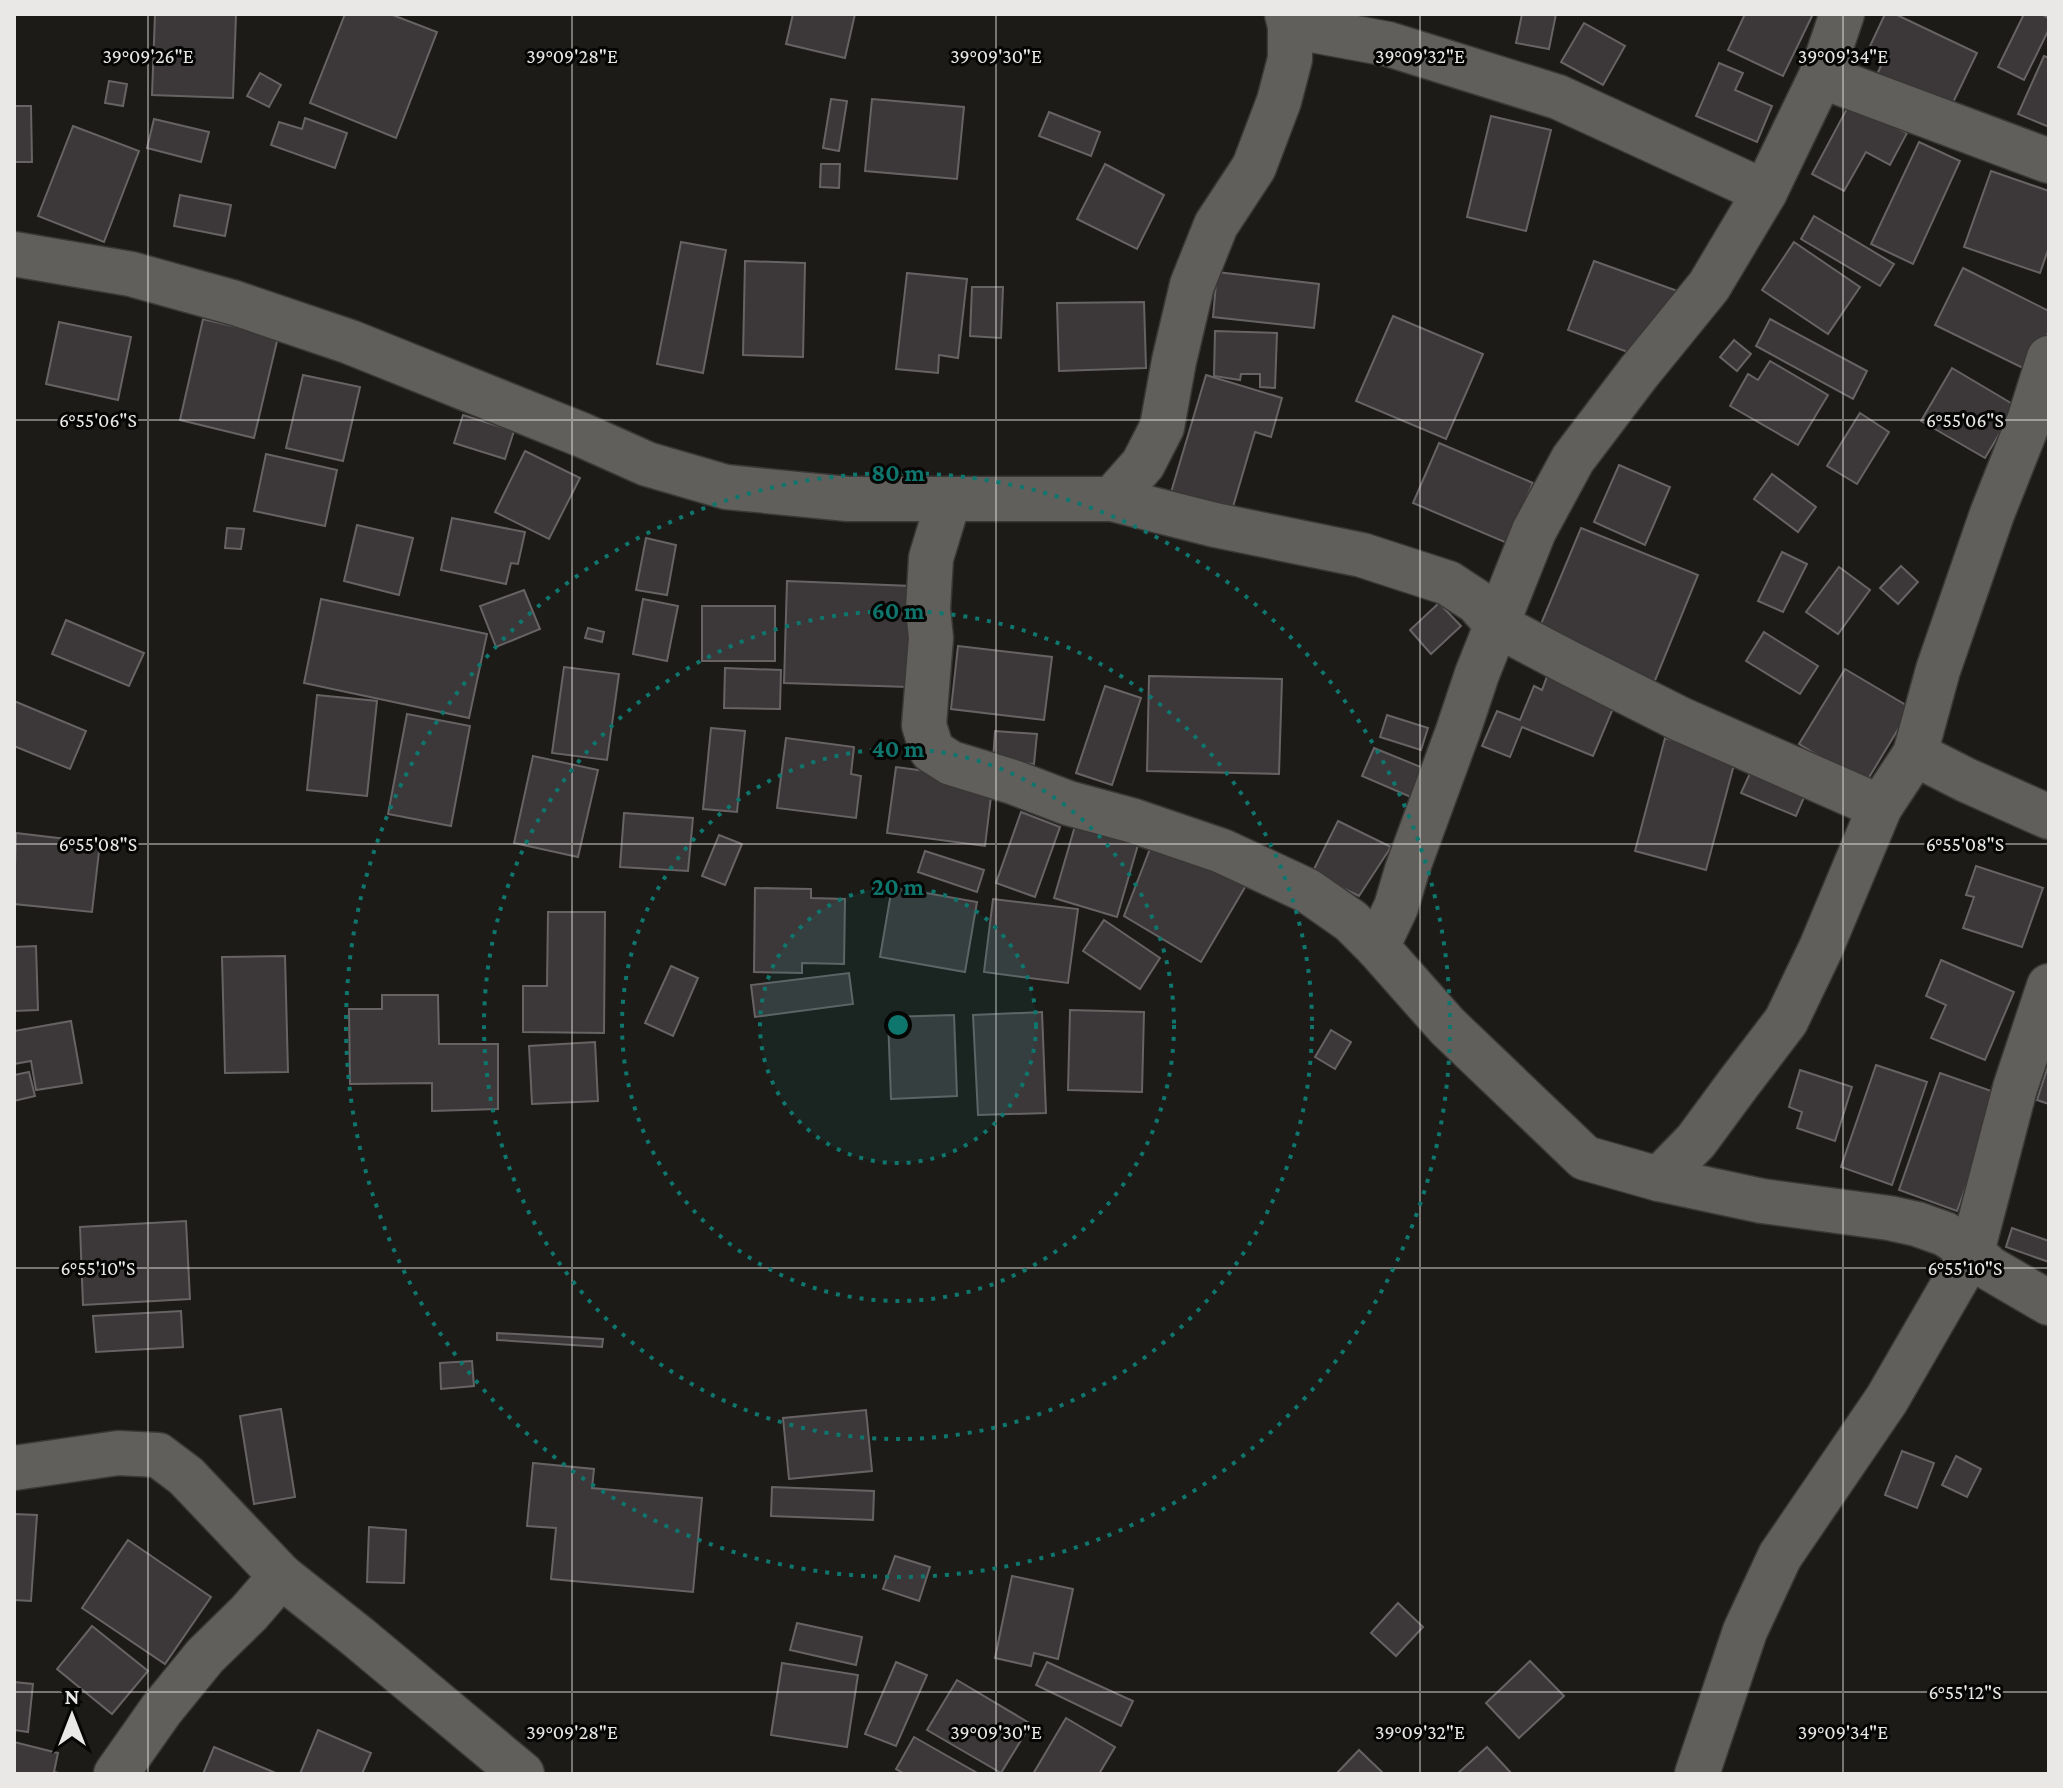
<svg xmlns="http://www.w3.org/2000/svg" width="2063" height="1788" font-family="'Crimson Pro',serif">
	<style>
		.building { fill: #3c383a; stroke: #676365; stroke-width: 2 }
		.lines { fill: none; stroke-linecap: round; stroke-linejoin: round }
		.street-casing { stroke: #393836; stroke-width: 47 }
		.street { stroke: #605f5b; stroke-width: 44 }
		.ticks { fill: none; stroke: #e9e8e6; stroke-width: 2; stroke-opacity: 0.45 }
		.ring { fill: none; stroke: #0f766e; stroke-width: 4; stroke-dasharray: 4 8 }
		.ticks-label { font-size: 20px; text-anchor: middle; fill: #e9e8e6; stroke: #060605; stroke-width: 6; stroke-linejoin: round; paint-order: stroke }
		.centre { fill: #0f766e; stroke: #060605; stroke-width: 4 }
		.ring-label { font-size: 24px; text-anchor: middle; font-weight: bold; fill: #0f766e; stroke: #060605; stroke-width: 6; stroke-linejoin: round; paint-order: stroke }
	</style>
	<rect width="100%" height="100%" fill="#1c1b17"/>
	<g class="building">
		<path d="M155,14L236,15L233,98L152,95Z"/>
		<path d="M345,14H390L437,32L396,138L310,103Z"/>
		<path d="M793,14H855L845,58L786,44Z"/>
		<path d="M1522,14H1556L1549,49L1516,43Z"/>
		<path d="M1745,14H1813L1783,76L1728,50Z"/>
		<path d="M1885,14H1895L1977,53L1946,117L1873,83L1886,55L1870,46Z"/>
		<path d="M2024,14H2041L2049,18V29L2024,80L1998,67Z"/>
		<path d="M1584,23L1625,46L1603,85L1561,62Z"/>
		<path d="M2044,56L2049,58V127L2018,114Z"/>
		<path d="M1719,63L1743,73L1735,90L1772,106L1757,142L1696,116Z"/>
		<path d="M260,73L281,85L269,107L247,96Z"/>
		<path d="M109,81L127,84L123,106L105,103Z"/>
		<path d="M831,99L847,101L839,151L823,148Z"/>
		<path d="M872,99L964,107L957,179L865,171Z"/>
		<path d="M1850,103L1907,133L1890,165L1866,152L1844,191L1812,174Z"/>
		<path d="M14,106H31L32,162H14Z"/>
		<path d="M1049,112L1100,132L1091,156L1039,136Z"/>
		<path d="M1491,116L1551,130L1526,231L1467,217Z"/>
		<path d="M305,118L347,133L335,168L271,145L279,122L302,129Z"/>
		<path d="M154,119L209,132L201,162L147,148Z"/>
		<path d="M73,126L139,151L104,242L38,216Z"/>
		<path d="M1919,142L1960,161L1913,264L1871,244Z"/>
		<path d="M821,164H840L839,188L820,187Z"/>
		<path d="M1105,164L1164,195L1137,249L1077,219Z"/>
		<path d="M1991,171L2049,191V247L2040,273L1964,247Z"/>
		<path d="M180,195L231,205L225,236L174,226Z"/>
		<path d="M1814,216L1894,264L1880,286L1801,239Z"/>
		<path d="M681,242L726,250L703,373L657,364Z"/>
		<path d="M1794,242L1860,287L1828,334L1762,290Z"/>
		<path d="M745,261L805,263L803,357L743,355Z"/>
		<path d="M1594,261L1686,294L1644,358L1568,330Z"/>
		<path d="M1963,268L2049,311V331L2029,371L1935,325Z"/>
		<path d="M1217,272L1319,284L1314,328L1213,317Z"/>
		<path d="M907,273L967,279L958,358L939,355L938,373L896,369Z"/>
		<path d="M972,287H1003L1001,338L970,336Z"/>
		<path d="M1144,302L1146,368L1059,371L1057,303Z"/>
		<path d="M1393,316L1483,354L1446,439L1356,401Z"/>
		<path d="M203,319L278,337L254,438L180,420Z"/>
		<path d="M1770,319L1867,371L1853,399L1756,346Z"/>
		<path d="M59,322L131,337L118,400L46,384Z"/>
		<path d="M1215,331L1277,333L1275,388L1260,387V374H1241L1240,380L1214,376Z"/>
		<path d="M1734,340L1751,354L1737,371L1720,357Z"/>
		<path d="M1770,361L1828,395L1798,445L1730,406L1748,374L1758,380Z"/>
		<path d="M1952,368L2016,406L1985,458L1921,421Z"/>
		<path d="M303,375L360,387L343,461L286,448Z"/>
		<path d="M1206,375L1282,398L1271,437L1255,432L1230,517L1169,499Z"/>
		<path d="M1860,413L1889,432L1857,484L1827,466Z"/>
		<path d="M463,415L514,431L505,459L454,443Z"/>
		<path d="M1439,443L1533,483L1507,543L1413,503Z"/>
		<path d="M525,451L580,478L549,539L495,512Z"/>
		<path d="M266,454L337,470L325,526L254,511Z"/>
		<path d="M1619,465L1670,487L1645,545L1594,522Z"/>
		<path d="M1772,474L1816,507L1798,532L1754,499Z"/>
		<path d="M452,518L525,532L518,564L511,563L506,584L441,570Z"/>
		<path d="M357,525L413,538L399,595L344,581Z"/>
		<path d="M227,528L244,529L241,549L225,548Z"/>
		<path d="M1581,528L1698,575L1654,683L1536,636Z"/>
		<path d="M646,538L676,545L667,595L636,590Z"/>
		<path d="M1782,552L1807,564L1783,612L1758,601Z"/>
		<path d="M1901,566L1918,582L1898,604L1880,588Z"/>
		<path d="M1839,567L1870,590L1838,634L1806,612Z"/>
		<path d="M787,581L912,586L908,687L784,683Z"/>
		<path d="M524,590L540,629L496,647L480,606Z"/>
		<path d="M321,599L487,634L469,718L304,683Z"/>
		<path d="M643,599L678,606L667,661L633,654Z"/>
		<path d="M1439,603L1461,626L1431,654L1410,630Z"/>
		<rect x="702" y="606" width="73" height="55"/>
		<path d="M66,620L144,653L129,686L52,654Z"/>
		<path d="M588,628L604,632L602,642L585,638Z"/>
		<path d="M1764,632L1818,666L1800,694L1746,661Z"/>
		<path d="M958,646L1052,657L1044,720L951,709Z"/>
		<path d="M564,667L619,674L607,760L552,753Z"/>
		<path d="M725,668L781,670L780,709L724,708Z"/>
		<path d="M1845,669L1911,708L1865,784L1799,744Z"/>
		<path d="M1549,671L1617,699L1593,756L1522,727L1510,757L1482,746L1497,711L1520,720L1534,686L1542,690Z"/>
		<path d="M1149,676L1282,679L1279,774L1147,771Z"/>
		<path d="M1105,686L1141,698L1112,785L1076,773Z"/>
		<path d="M317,695L377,701L367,796L307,790Z"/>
		<path d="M14,701L86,731L70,769L14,746Z"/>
		<path d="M407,714L470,726L451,826L388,814Z"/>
		<path d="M1387,715L1428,728L1421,750L1380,737Z"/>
		<path d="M711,728L745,731L737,812L703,809Z"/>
		<path d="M995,731L1037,734L1034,764L993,761Z"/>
		<path d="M786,738L854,747L851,774L861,776L856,818L777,808Z"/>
		<path d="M1665,738L1736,757L1706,870L1635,851Z"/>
		<path d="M1374,748L1433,772L1420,801L1362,776Z"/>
		<path d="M533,756L598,770L578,857L514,843Z"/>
		<path d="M1757,758L1811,781L1796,816L1741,793Z"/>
		<path d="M896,767L993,780L985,846L887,833Z"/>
		<path d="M1021,812L1060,827L1035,897L996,883Z"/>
		<path d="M624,813L693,818L688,871L620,867Z"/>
		<path d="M1077,819L1140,838L1117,917L1054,898Z"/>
		<path d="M1338,821L1391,847L1359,896L1312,873Z"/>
		<path d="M16,833L100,843L92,912L14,904Z"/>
		<path d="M719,835L742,844L725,885L702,876Z"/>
		<path d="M1153,841L1251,877L1201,962L1124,916Z"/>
		<path d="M925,851L984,870L977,892L918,872Z"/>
		<path d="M1976,866L2043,888L2022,947L1963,928L1974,897L1966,895Z"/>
		<path d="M892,887L977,902L965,972L880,957Z"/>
		<path d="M755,888L811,889V898L845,899L844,964L802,963V973L754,972Z"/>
		<path d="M993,899L1078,909L1068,983L984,972Z"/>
		<path d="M548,912H605L604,1033L523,1032V986H547Z"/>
		<path d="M1104,920L1160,958L1140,989L1083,951Z"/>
		<path d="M36,946L38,1010L14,1011V947Z"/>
		<path d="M285,956L288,1072L225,1073L222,957Z"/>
		<path d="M1941,960L2014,992L1985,1060L1931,1038L1946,1005L1926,996Z"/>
		<path d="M671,966L698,978L673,1036L645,1023Z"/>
		<path d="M849,973L853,1004L755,1017L751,985Z"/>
		<path d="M382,995H438L439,1044H498V1109L432,1111V1083L350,1084L349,1009H382Z"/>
		<path d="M1070,1010L1144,1012L1142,1092L1068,1090Z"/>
		<path d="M1042,1012L1046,1113L978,1115L973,1015Z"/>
		<path d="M954,1015L957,1096L891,1099L888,1017Z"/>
		<path d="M71,1021L82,1083L36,1090L31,1061L14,1064V1031Z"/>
		<path d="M1331,1030L1351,1042L1335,1069L1315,1057Z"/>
		<path d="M595,1042L598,1101L532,1104L529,1046Z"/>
		<path d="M2049,1063V1104L2037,1100Z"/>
		<path d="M1876,1065L1927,1082L1892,1185L1841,1167Z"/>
		<path d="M1800,1070L1852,1087L1835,1141L1797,1128L1802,1112L1789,1107Z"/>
		<path d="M29,1072L35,1096L14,1101V1075Z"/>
		<path d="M1940,1073L2000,1094L1957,1211L1899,1190Z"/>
		<path d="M186,1221L190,1299L83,1305L80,1227Z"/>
		<path d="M2012,1228L2049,1241V1262L2006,1247Z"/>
		<path d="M181,1311L183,1347L96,1352L93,1316Z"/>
		<path d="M497,1333L603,1339L602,1347L497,1340Z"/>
		<path d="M472,1361L474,1386L441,1389L440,1363Z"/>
		<path d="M281,1409L295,1497L254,1504L240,1416Z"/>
		<path d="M866,1410L872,1471L789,1479L783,1418Z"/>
		<path d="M1902,1451L1934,1463L1917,1508L1885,1495Z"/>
		<path d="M1956,1456L1981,1469L1967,1497L1942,1485Z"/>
		<path d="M533,1463L594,1469L592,1488L702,1498L693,1592L551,1579L556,1528L527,1526Z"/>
		<path d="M772,1487L874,1491L873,1520L771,1516Z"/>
		<path d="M14,1514L37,1515L31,1601L14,1600Z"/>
		<path d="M369,1527L406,1530L404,1583L367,1582Z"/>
		<path d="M128,1540L211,1597L165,1664L82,1608Z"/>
		<path d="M895,1556L930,1567L919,1601L883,1589Z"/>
		<path d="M1012,1576L1073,1589L1058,1659L1034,1653L1031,1666L995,1658Z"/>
		<path d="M1398,1603L1423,1627L1396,1656L1371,1633Z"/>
		<path d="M797,1623L862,1637L856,1665L790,1650Z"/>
		<path d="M92,1626L148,1671L112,1714L57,1669Z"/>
		<path d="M1530,1661L1564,1696L1519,1738L1486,1703Z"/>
		<path d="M896,1662L927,1675L896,1746L865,1734Z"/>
		<path d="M1047,1662L1133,1701L1121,1726L1036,1685Z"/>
		<path d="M782,1663L858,1675L847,1747L771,1735Z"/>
		<path d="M957,1680L1031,1724L1001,1773L927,1730Z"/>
		<path d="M14,1682L33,1684L28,1732L14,1730Z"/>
		<path d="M1066,1718L1115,1747L1099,1774H1033Z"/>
		<path d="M318,1730L371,1753L362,1774H300Z"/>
		<path d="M914,1737L979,1774H905L896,1769Z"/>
		<path d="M14,1742L58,1753L54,1772L64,1774H14Z"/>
		<path d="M214,1747L278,1774H203Z"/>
		<path d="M1487,1747L1512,1774H1457Z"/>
		<path d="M1359,1750L1384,1774H1336Z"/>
	</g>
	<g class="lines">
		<defs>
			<g id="street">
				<path d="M1290,26L1388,44L1558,97L1765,192"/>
				<path d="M1821,76L2049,161"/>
				<path d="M14,254L131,274L235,303L350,342L582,435L647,464L726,487L848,499H1112L1215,525L1362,555L1448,583L1477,602L1497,625L1567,662L1680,719L1880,807"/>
				<path d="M949,499L931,558L928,609L931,638L924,725L932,751L951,763L1013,782L1068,803L1134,821L1222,851L1308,891L1351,921L1377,947L1447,1026L1585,1158L1659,1179L1762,1201L1889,1218L1917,1224L1945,1234L1972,1252L1989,1268L2049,1303"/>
				<path d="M1112,499L1143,464L1162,427L1174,361L1192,285L1216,225L1254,167L1279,101L1290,59V26L1287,14"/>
				<path d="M1915,754L1966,780L2049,817"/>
				<path d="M1377,947L1396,907L1407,870L1458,731L1477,674L1534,531L1573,459L1639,372L1709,286L1765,192L1821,76L1842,14"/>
				<path d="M1659,1179L1696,1141L1738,1084L1786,1021L1821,948L1880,807L1915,754L1938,670L1992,514L2030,418L2049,358"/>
				<path d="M14,1468L118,1453L158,1455L186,1476L281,1576L358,1637L522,1774"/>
				<path d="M116,1774L161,1710L205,1656L249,1613L281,1576"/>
				<path d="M1697,1774L1745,1631L1780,1556L1887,1399L1972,1252L2015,1088L2049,986"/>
			</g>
		</defs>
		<use href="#street" class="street-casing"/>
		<use href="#street" class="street"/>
	</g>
	<path class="ticks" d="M148,14V1774M572,14V1774M996,14V1774M1420,14V1774M1843,14V1774M14,420H2049M14,844H2049M14,1268H2049M14,1692H2049"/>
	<circle cx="898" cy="1025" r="138" fill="#0f766e" fill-opacity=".12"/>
	<g class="ring">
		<circle cx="898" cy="1025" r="138"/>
		<circle cx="898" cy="1025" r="276"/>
		<circle cx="898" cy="1025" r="414"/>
		<circle cx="898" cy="1025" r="552"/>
	</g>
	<g class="ticks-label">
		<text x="148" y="63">39°09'26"E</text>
		<text x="572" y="63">39°09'28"E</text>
		<text x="996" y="63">39°09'30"E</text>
		<text x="1420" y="63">39°09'32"E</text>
		<text x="1843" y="63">39°09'34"E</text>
		<text x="98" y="427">6°55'06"S</text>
		<text x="1965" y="427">6°55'06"S</text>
		<text x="98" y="851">6°55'08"S</text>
		<text x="1965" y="851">6°55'08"S</text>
		<text x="98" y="1275">6°55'10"S</text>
		<text x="1965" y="1275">6°55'10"S</text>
		<text x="1965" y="1699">6°55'12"S</text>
		<text x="572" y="1739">39°09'28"E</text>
		<text x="996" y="1739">39°09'30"E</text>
		<text x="1420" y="1739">39°09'32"E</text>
		<text x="1843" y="1739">39°09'34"E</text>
	</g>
	<circle cx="898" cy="1025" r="12" class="centre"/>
	<g class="ring-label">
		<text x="898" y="481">80 m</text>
		<text x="898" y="619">60 m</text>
		<text x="898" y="757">40 m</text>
		<text x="898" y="895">20 m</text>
	</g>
	<rect width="2063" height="1788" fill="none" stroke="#e9e8e6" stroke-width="32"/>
	<g transform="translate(72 1716)" stroke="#060605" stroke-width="6" paint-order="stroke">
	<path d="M0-6L14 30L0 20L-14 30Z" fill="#e9e8e6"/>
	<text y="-12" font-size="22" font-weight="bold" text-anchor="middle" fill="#e9e8e6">N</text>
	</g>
</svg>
